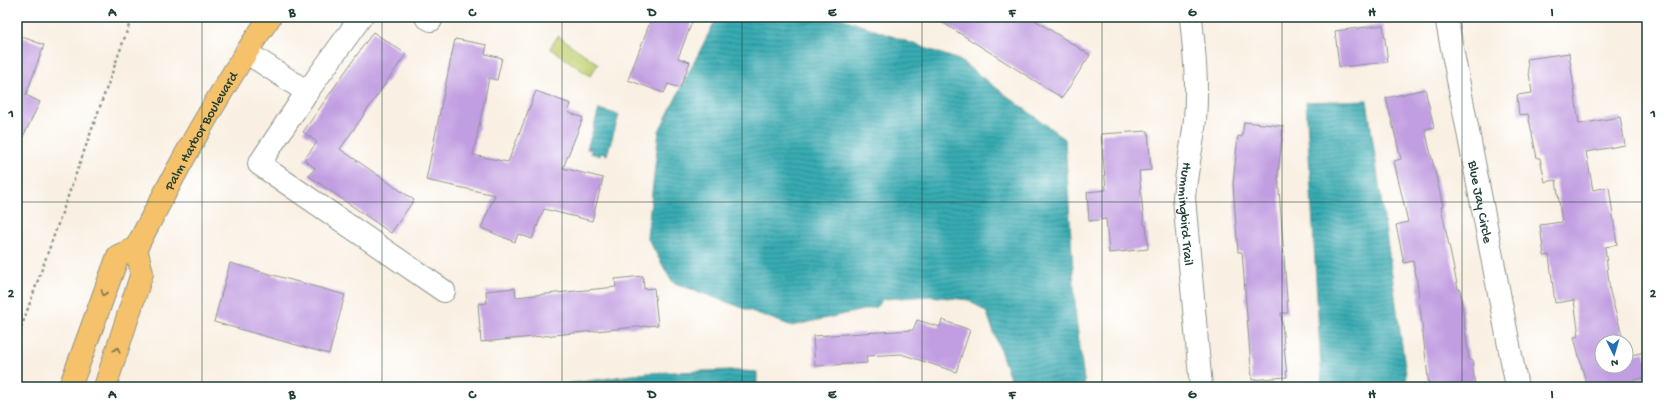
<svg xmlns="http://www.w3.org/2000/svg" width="1664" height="404" font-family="'Gochi Hand',sans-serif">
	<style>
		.garden { fill: #c3d173; stroke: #718754 }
		.water { fill: url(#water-rules); stroke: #2c7473 }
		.building { fill: #c19de1 }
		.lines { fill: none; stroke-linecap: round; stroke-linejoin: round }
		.minor-casing { stroke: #8c968c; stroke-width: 24 }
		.major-casing { stroke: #8c968c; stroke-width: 24 }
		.path { stroke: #8c968c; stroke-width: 2.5; stroke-dasharray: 3 3; stroke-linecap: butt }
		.minor { stroke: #fff; stroke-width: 22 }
		.major { stroke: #f5c16b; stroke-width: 22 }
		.oneway { stroke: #7f784d }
		.grid { fill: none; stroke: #1f3d34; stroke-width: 1; stroke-opacity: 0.55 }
		.labels { text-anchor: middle; stroke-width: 3.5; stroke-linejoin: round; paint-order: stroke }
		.street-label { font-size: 14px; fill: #1f3d34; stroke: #fff }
		.neatline { fill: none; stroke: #1f3d34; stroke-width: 1.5 }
		.grid-label { font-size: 13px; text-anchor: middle; font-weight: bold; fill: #1f3d34 }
	</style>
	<defs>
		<pattern id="water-rules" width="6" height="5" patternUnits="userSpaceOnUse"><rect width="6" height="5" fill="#39abb2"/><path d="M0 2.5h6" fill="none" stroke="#2f8c92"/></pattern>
	</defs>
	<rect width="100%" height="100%" fill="#fff"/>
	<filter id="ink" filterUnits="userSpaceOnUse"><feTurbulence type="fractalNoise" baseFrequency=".025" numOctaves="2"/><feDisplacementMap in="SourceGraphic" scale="8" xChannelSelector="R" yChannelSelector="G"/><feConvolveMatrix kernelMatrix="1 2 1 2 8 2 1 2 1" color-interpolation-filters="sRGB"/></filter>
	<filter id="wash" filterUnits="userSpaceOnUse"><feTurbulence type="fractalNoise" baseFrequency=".012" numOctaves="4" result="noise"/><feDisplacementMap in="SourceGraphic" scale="16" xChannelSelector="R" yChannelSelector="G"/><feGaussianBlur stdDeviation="0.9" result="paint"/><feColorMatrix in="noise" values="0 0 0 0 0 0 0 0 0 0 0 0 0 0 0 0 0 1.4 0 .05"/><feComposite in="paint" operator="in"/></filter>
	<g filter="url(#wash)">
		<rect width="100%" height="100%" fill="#f9f0e3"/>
		<path class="garden" d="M558,36L598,64L590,76L550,48Z"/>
		<g class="water">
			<path d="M717,17H838L959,60L1065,139L1076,318L1085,387H1013L987,313L969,300L930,296L883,299L876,307L792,326L672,282L647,237L659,131Z"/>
			<path d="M1367,100L1408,387H1322L1306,102Z"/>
			<path d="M599,109L619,115L607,155L601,153L600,156L590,153L592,150L587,149Z"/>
			<path d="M729,370L757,372V387H544L647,373Z"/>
		</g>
		<g id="blocks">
			<g class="building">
				<path d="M652,17H694L678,58L690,62L680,88L668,84L664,93L628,80Z"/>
				<path d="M934,17H1030L1090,55L1062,98Z"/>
				<path d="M1383,25L1388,62L1339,67L1335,31Z"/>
				<path d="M373,32L406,54L340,149L414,200L391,233L309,176L315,168L304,160L317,142L303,132Z"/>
				<path d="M17,35L44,45L26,95L40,102L17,149Z"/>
				<path d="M455,39L487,45L485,54L502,58L497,80L489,78L473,155L508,162L536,91L571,104L568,112L583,118L563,168L603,178L592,221L544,209L532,239L518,234L515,242L481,228L495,195L426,180Z"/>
				<path d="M1569,53L1579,124L1620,117L1625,145L1586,152L1593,190L1609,187L1617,245L1605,247L1610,292L1624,342H1602V366H1626V351L1627,356L1645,352L1647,361V377L1609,387H1587L1574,337L1579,336L1574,300L1555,303L1549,255L1544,256L1540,225L1562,222L1556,180L1545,182L1540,158H1537L1528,114L1519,115L1517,95L1532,93L1527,59Z"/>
				<path d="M1425,89L1434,127L1425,129L1443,206L1441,207L1458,289H1460L1469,360H1472L1475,387H1429L1417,280L1413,261L1404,263L1396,225L1408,222L1394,161L1401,159L1386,98Z"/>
				<path d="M1244,122L1283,126L1278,175L1288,313H1281L1287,377L1252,380L1242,252H1238L1233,184L1238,136L1242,137Z"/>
				<path d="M1148,131L1151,170L1139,171L1144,225H1146L1148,249L1109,253L1106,219L1089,221L1087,192L1106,190L1101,134Z"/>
				<path d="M230,263L345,295L329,354L214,322Z"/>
				<path d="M643,276L644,289L654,288L658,325L481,342L478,304L487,303L486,291L515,288L516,297L616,287L615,279Z"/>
				<path d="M917,320L940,327L942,320L970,330L956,372L901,354L866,356L867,363L815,366L813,336L913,330Z"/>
			</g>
		</g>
	</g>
	<g filter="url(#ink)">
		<use href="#blocks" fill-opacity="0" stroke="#8c968c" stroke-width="1"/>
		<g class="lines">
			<defs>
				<g id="minor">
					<path d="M426,17L431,20"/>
					<path id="s1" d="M1191,17C1194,51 1198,85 1195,119C1193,145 1186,171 1184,198L1201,387"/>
					<path id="s2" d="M1446,17L1517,387"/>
					<path d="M246,52L307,92L361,17"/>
					<path d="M307,92L259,164L444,291"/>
				</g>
				<g id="major">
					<path id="s3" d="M70,387L118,256L136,248C177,169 219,90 270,17"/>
					<path d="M105,387L142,273L136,248"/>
				</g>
			</defs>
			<use href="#minor" class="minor-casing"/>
			<use href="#major" class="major-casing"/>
			<path class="path" d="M17,339L132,17"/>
			<use href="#minor" class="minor"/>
			<use href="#major" class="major"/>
		</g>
		<defs><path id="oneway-chevron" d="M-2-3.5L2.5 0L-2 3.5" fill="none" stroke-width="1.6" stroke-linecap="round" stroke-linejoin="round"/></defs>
		<g class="oneway">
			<use href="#oneway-chevron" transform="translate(104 293) rotate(110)"/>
			<use href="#oneway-chevron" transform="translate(117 350) rotate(-72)"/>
		</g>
	</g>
	<path class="grid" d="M202,17V387M382,17V387M562,17V387M742,17V387M922,17V387M1102,17V387M1282,17V387M1462,17V387M17,202H1647"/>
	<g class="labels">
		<g class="street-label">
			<text dy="5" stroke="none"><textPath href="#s3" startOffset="293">Palm Harbor Boulevard</textPath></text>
			<text dy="5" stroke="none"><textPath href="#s2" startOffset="188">Blue Jay Circle</textPath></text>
			<text dy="5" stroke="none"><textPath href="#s1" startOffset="198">Hummingbird Trail</textPath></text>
		</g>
	</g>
	<rect width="1664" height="404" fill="none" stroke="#fff" stroke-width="44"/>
	<g transform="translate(1614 354) rotate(175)"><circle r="19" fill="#ffffff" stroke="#a5b1ae"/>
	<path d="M0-3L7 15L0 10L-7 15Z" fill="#1f6fb2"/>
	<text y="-6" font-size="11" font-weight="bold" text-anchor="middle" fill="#1f3d34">N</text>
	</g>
	<rect x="22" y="22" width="1620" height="360" class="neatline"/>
	<g class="grid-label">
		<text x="112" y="16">A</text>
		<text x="292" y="16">B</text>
		<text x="472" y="16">C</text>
		<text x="652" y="16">D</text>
		<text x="832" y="16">E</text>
		<text x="1012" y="16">F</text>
		<text x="1192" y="16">G</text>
		<text x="1372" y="16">H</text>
		<text x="1552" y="16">I</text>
		<text x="11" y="117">1</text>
		<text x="1653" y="117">1</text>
		<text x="11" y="297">2</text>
		<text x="1653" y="297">2</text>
		<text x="112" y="398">A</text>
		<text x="292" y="398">B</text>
		<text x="472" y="398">C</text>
		<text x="652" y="398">D</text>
		<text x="832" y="398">E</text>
		<text x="1012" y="398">F</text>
		<text x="1192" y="398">G</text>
		<text x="1372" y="398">H</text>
		<text x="1552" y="398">I</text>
	</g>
</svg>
